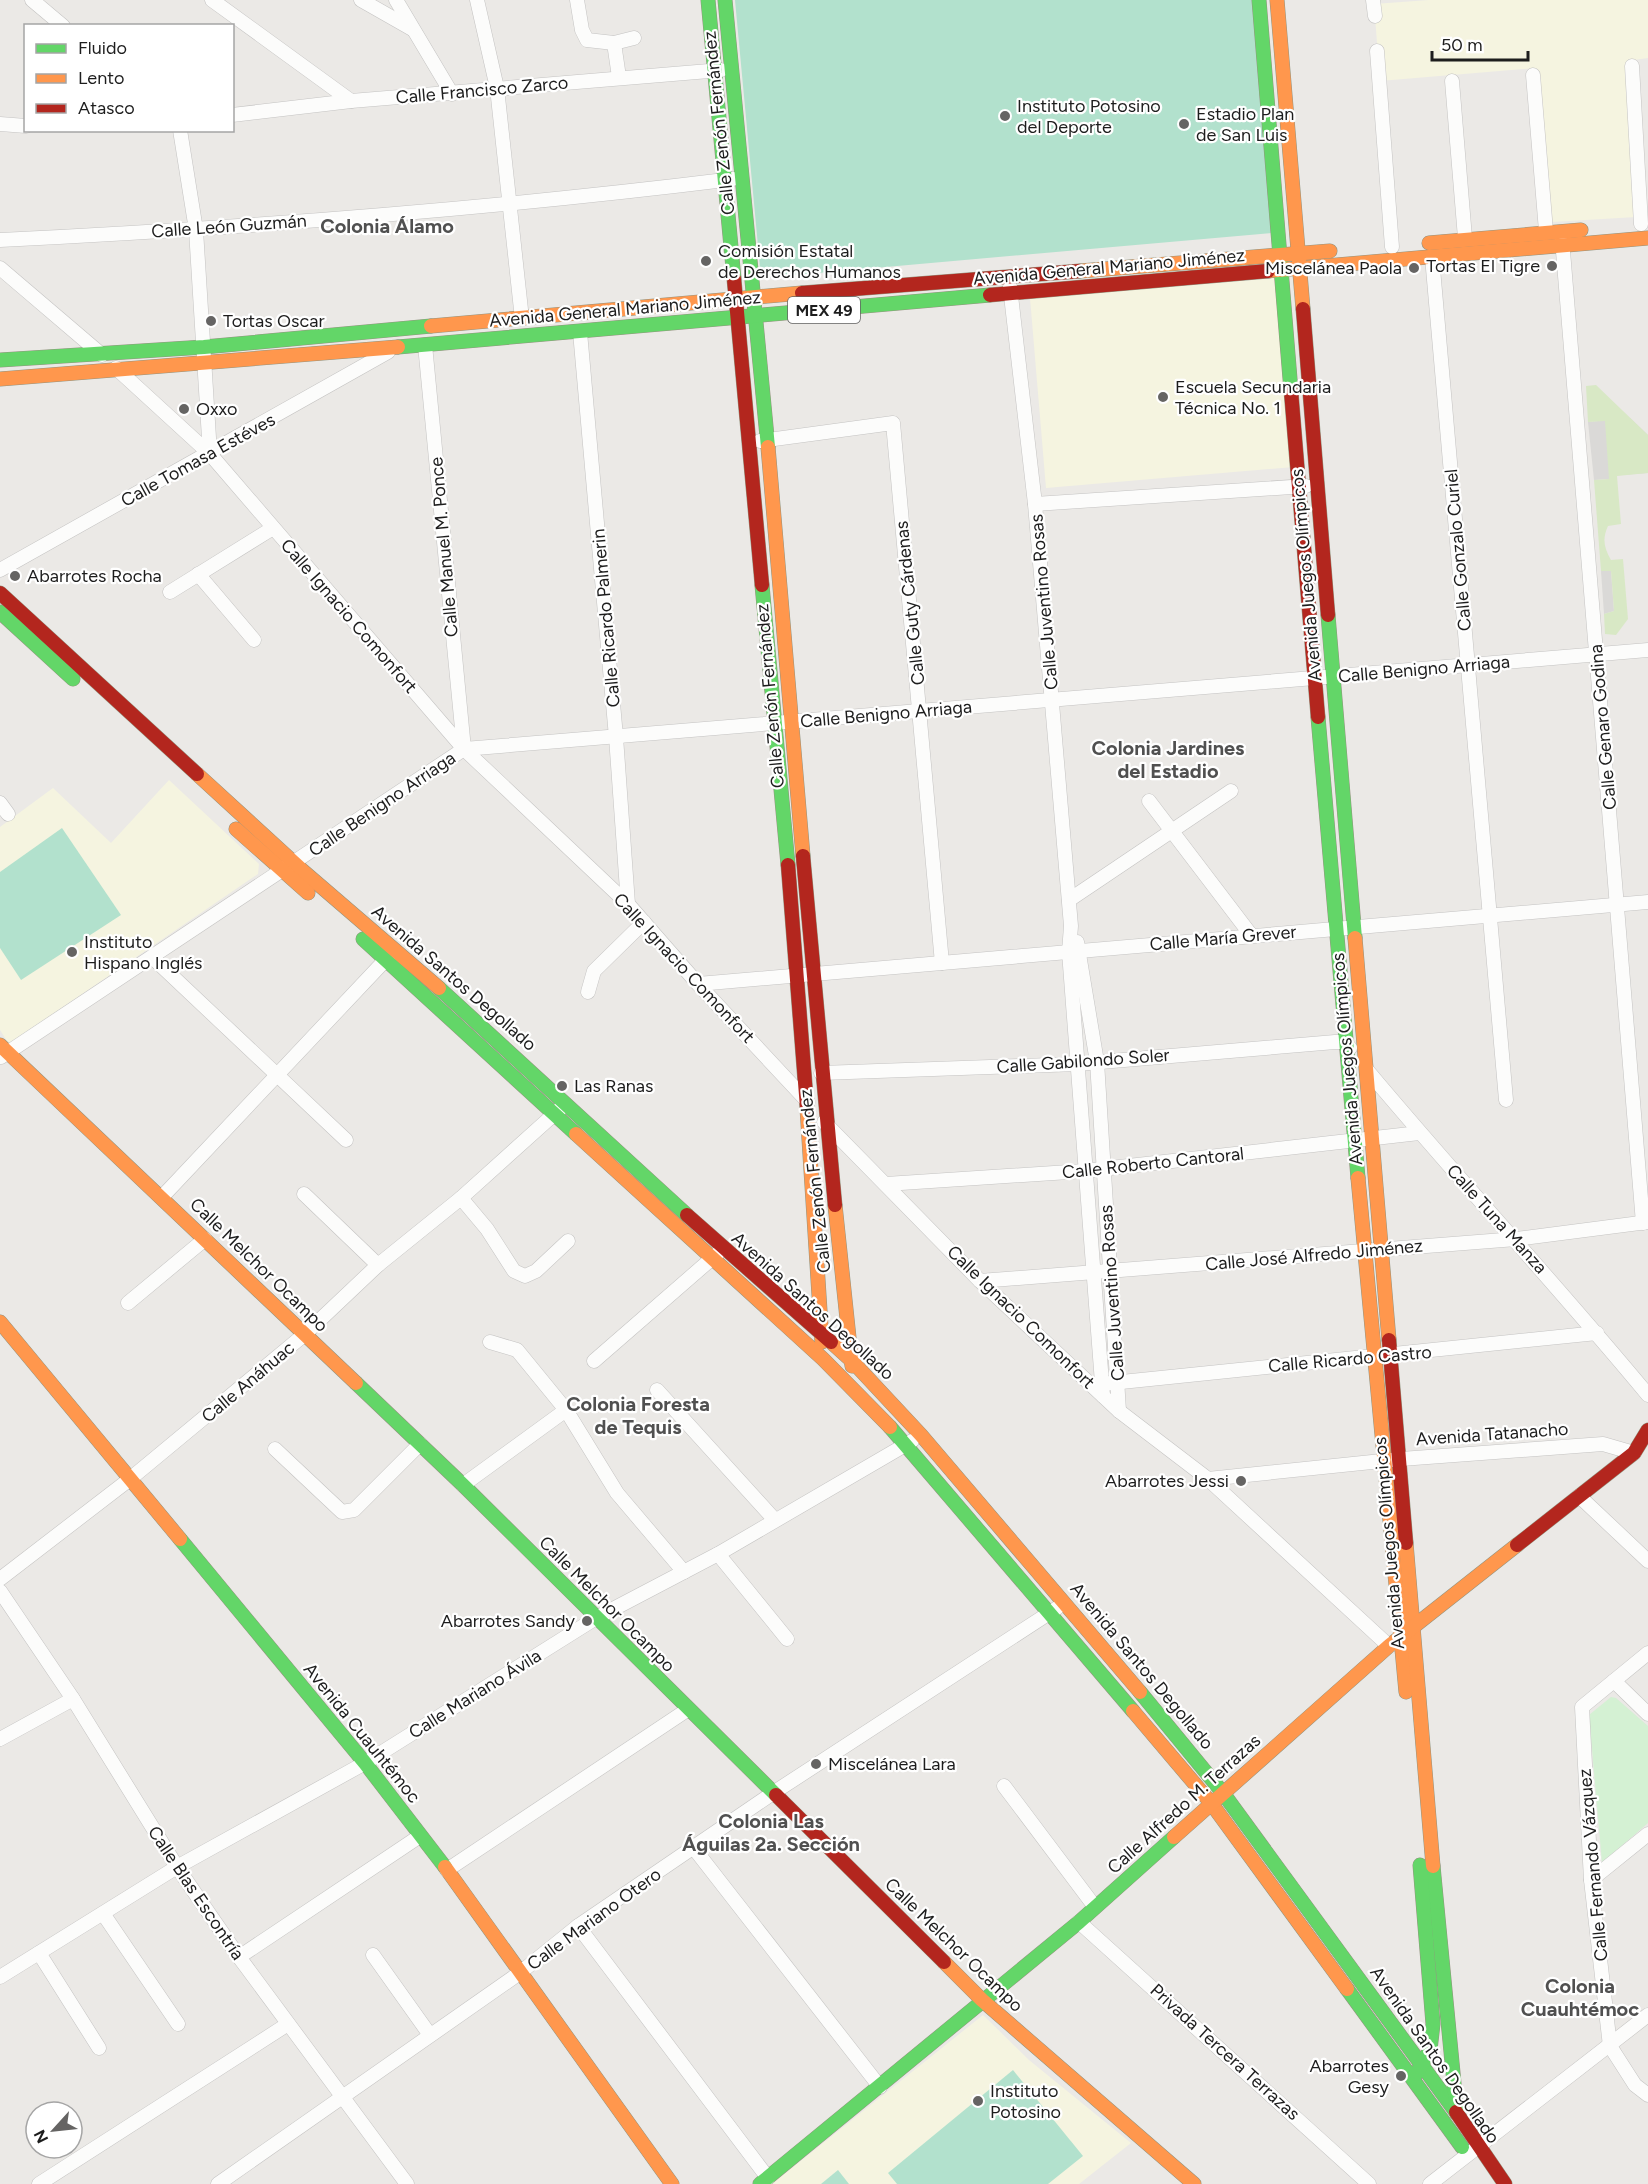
<svg xmlns="http://www.w3.org/2000/svg" width="1648" height="2184" font-family="Figtree,sans-serif">
	<style>
		.residential { fill: #dad9d7 }
		.education { fill: #f5f4e0 }
		.grass { fill: #d8e8c5 }
		.park { fill: #d4f1d3 }
		.pitch { fill: #b2e1cd }
		.lines { fill: none; stroke-linecap: round; stroke-linejoin: round }
		.street-casing { stroke: #c4c3c2; stroke-width: 15 }
		.fast-casing { stroke: #93947f; stroke-width: 15 }
		.slow-casing { stroke: #93947f; stroke-width: 15 }
		.jam-casing { stroke: #93947f; stroke-width: 15 }
		.street { stroke: #fcfcfb; stroke-width: 14 }
		.fast { stroke: #63d668; stroke-width: 14 }
		.slow { stroke: #ff974d; stroke-width: 14 }
		.jam { stroke: #b3261e; stroke-width: 14 }
		.poi-dot { fill: #656463; stroke: #fff; stroke-width: 2 }
		.labels { text-anchor: middle; stroke-width: 4.5; stroke-linejoin: round; paint-order: stroke }
		.shield { fill: #fff; stroke: #616161; stroke-width: 1.5 }
		.shield-label { font-size: 16px; font-weight: bold; fill: #1d1d1d }
		.street-label { font-size: 18px; fill: #1d1d1d; stroke: #fff }
		.poi-label { font-size: 18px; fill: #1d1d1d; stroke: #fff; text-anchor: start }
		.neighbourhood-label { font-size: 20px; font-weight: bold; fill: #505050; stroke: #fff }
	</style>
	<rect width="100%" height="100%" fill="#ebe9e6"/>
	<g class="residential">
		<path d="M1630,418L1648,435V473L1609,476V479L1594,480L1588,422Z"/>
		<path d="M1601,571H1611L1614,611L1604,614Z"/>
	</g>
	<g class="education">
		<path d="M1429,0H1648V58L1627,61L1636,217L1552,222L1536,68L1380,81L1374,4Z"/>
		<path d="M1277,278L1294,467L1046,488L1030,298Z"/>
		<path d="M169,780L259,864L258,874L9,1044L0,1030V827L53,788L111,843Z"/>
		<path d="M983,2015L1029,2060L1131,2143L1079,2184H772Z"/>
	</g>
	<path class="grass" d="M1596,385L1648,435V473L1617,476L1621,524L1608,526C1602,539 1604,548 1611,560L1623,559L1628,619L1616,635L1605,634L1604,614L1614,611L1611,571H1601L1594,480L1609,479L1605,421L1588,422L1586,386Z"/>
	<path class="park" d="M1611,1697L1616,1698L1648,1726V1823L1602,1863L1589,1715Z"/>
	<g class="pitch">
		<path d="M735,0H1255L1272,233L761,278Z"/>
		<path d="M62,828L121,915L21,980L0,948V872Z"/>
		<path d="M1013,2070L1083,2156L1048,2184H897L888,2173Z"/>
		<path d="M838,2170L849,2184H821Z"/>
	</g>
	<g class="lines">
		<defs>
			<g id="street">
				<path d="M32,0L63,26"/>
				<path d="M212,0L351,101"/>
				<path d="M361,0L412,29"/>
				<path d="M396,0L452,94"/>
				<path d="M477,0L497,88L522,319"/>
				<path d="M577,0L582,30L587,40L614,43L634,38"/>
				<path d="M1373,0L1375,16"/>
				<path d="M614,43L619,77"/>
				<path d="M1377,51L1392,247"/>
				<path d="M1632,66L1641,224"/>
				<path d="M1533,75L1546,231"/>
				<path d="M1452,81L1465,238"/>
				<path d="M232,115L351,101L721,70"/>
				<path d="M0,124L26,126"/>
				<path d="M180,130L196,230L210,454"/>
				<path d="M1562,239L1643,1223"/>
				<path d="M0,240C245,228 490,209 733,179"/>
				<path d="M1432,257L1506,1100"/>
				<path d="M0,268L102,355"/>
				<path d="M1010,287L1035,504L1071,926L1069,952L1103,1396"/>
				<path d="M580,332L616,737L628,904"/>
				<path d="M425,345L464,749"/>
				<path d="M116,368L210,454L464,749L628,904L698,984L808,1102"/>
				<path d="M760,441L893,423L942,963"/>
				<path d="M1035,504L1306,486"/>
				<path d="M0,570L388,352"/>
				<path d="M198,574L254,640"/>
				<path d="M170,592L273,528"/>
				<path d="M1149,801L1251,935"/>
				<path d="M0,803L8,814"/>
				<path d="M1069,900L1231,791"/>
				<path d="M1077,942L1097,1062L1119,1411"/>
				<path d="M153,958L346,1140"/>
				<path d="M698,984L1648,902"/>
				<path d="M588,992L594,971L644,922"/>
				<path d="M1,1057L464,749L1648,650"/>
				<path d="M1367,1070C1459,1180 1557,1285 1648,1395"/>
				<path d="M821,1073L1077,1064L1335,1042H1345L1350,1048"/>
				<path d="M824,1122L980,1281L1119,1411L1208,1479L1389,1646"/>
				<path d="M886,1184L1084,1171L1419,1133"/>
				<path d="M304,1194L378,1265"/>
				<path d="M162,1197L391,954"/>
				<path d="M461,1198L487,1229L514,1271L525,1276L536,1271L568,1241"/>
				<path d="M980,1281L1516,1239L1648,1222"/>
				<path d="M128,1303L205,1239"/>
				<path d="M490,1342L517,1350L566,1410L617,1493L684,1572"/>
				<path d="M594,1361L717,1254"/>
				<path d="M1102,1384L1597,1333"/>
				<path d="M657,1390L774,1519"/>
				<path d="M275,1449L342,1512L354,1510L420,1444"/>
				<path d="M1208,1479L1401,1459L1603,1444L1634,1453"/>
				<path d="M463,1485L566,1410"/>
				<path d="M1579,1496L1648,1561"/>
				<path d="M718,1554L787,1639"/>
				<path d="M0,1579L130,1479L305,1334L378,1265L461,1198L561,1108"/>
				<path d="M0,1591L73,1699L177,1867L239,1957L407,2184"/>
				<path d="M1648,1653L1582,1707L1591,1880L1610,2046L1635,2085L1648,2095"/>
				<path d="M1614,1681L1648,1714"/>
				<path d="M0,1739L73,1699"/>
				<path d="M1004,1786L1095,1907"/>
				<path d="M693,1847L880,2087"/>
				<path d="M447,1870L687,1710"/>
				<path d="M1591,1880L1648,1834"/>
				<path d="M104,1915L178,2024"/>
				<path d="M1079,1922L1369,2184"/>
				<path d="M578,1926L768,2178"/>
				<path d="M39,1953L99,2048"/>
				<path d="M373,1955L430,2035"/>
				<path d="M239,1957L420,1836"/>
				<path d="M0,1977L177,1867L365,1763L596,1618L718,1554L912,1441"/>
				<path d="M39,2184L288,2024"/>
				<path d="M218,2184L521,1972L578,1926L773,1793L1057,1608"/>
				<path d="M1430,2184L1648,2015"/>
			</g>
			<g id="fast">
				<path d="M708,0L734,279"/>
				<path d="M725,0L768,447"/>
				<path d="M1259,0L1291,391"/>
				<path d="M398,347L990,295"/>
				<path d="M0,360L204,347L431,326"/>
				<path d="M762,585L788,865"/>
				<path d="M0,612L73,679"/>
				<path d="M1328,615L1355,938"/>
				<path d="M1318,717L1358,1178"/>
				<path d="M363,939L576,1134"/>
				<path d="M439,988L687,1215"/>
				<path d="M356,1383L463,1485L776,1795"/>
				<path d="M890,1427L1133,1711"/>
				<path d="M180,1539L365,1763L445,1867"/>
				<path d="M1140,1692L1223,1793L1456,2112"/>
				<path d="M1433,1866L1457,2114"/>
				<path d="M1347,1989L1462,2147"/>
				<path d="M1416,2074L1430,2050L1433,2024L1420,1865"/>
				<path d="M760,2184L1079,1922L1174,1837"/>
			</g>
			<g id="slow">
				<path d="M1277,0L1303,309"/>
				<path d="M1429,243L1581,230"/>
				<path d="M1080,271L1330,251"/>
				<path d="M1268,271L1648,238"/>
				<path d="M431,326L802,293"/>
				<path d="M0,379L398,347"/>
				<path d="M768,447L803,856"/>
				<path d="M197,774L303,871L439,988"/>
				<path d="M236,829L308,893"/>
				<path d="M1355,938L1389,1340"/>
				<path d="M0,1045L356,1383"/>
				<path d="M807,1108L822,1342"/>
				<path d="M576,1134L823,1359L890,1427"/>
				<path d="M1358,1178L1406,1692"/>
				<path d="M835,1205L852,1366"/>
				<path d="M0,1322L180,1539"/>
				<path d="M831,1342L852,1361L921,1435L1140,1692"/>
				<path d="M1406,1543L1433,1866"/>
				<path d="M1133,1711L1211,1803L1347,1989"/>
				<path d="M1174,1837L1389,1646L1517,1545"/>
				<path d="M445,1867L672,2184"/>
				<path d="M944,1962L982,2000L1194,2184"/>
			</g>
			<g id="jam">
				<path d="M734,279L762,585"/>
				<path d="M802,293L1080,271"/>
				<path d="M990,295L1268,271"/>
				<path d="M1303,309L1328,615"/>
				<path d="M1291,391L1318,717"/>
				<path d="M0,593L197,774"/>
				<path d="M803,856L835,1205"/>
				<path d="M788,865L807,1108"/>
				<path d="M687,1215L831,1342"/>
				<path d="M1389,1340L1406,1543"/>
				<path d="M1517,1545L1634,1453L1648,1430"/>
				<path d="M776,1795L944,1962"/>
				<path d="M1456,2112L1505,2184"/>
			</g>
		</defs>
		<use href="#street" class="street-casing"/>
		<use href="#fast" class="fast-casing"/>
		<use href="#slow" class="slow-casing"/>
		<use href="#jam" class="jam-casing"/>
		<use href="#street" class="street"/>
		<use href="#fast" class="fast"/>
		<use href="#slow" class="slow"/>
		<use href="#jam" class="jam"/>
	</g>
	<g class="poi-dot">
		<circle cx="1005" cy="116" r="6"/>
		<circle cx="1184" cy="124" r="6"/>
		<circle cx="706" cy="261" r="6"/>
		<circle cx="1552" cy="266" r="6"/>
		<circle cx="1414" cy="268" r="6"/>
		<circle cx="211" cy="321" r="6"/>
		<circle cx="1163" cy="397" r="6"/>
		<circle cx="184" cy="409" r="6"/>
		<circle cx="15" cy="576" r="6"/>
		<circle cx="72" cy="952" r="6"/>
		<circle cx="562" cy="1086" r="6"/>
		<circle cx="1241" cy="1481" r="6"/>
		<circle cx="587" cy="1621" r="6"/>
		<circle cx="816" cy="1764" r="6"/>
		<circle cx="1401" cy="2076" r="6"/>
		<circle cx="978" cy="2101" r="6"/>
	</g>
	<g class="labels">
		<rect class="shield" x="788" y="297" width="72" height="26" rx="4.5"/>
		<g class="shield-label">
			<text x="824" y="316">MEX 49</text>
		</g>
		<g class="street-label">
			<text transform="translate(482 90) rotate(-5)" y="6">Calle Francisco Zarco</text>
			<text transform="translate(719 123) rotate(-96)" y="6">Calle Zenón Fernández</text>
			<text transform="translate(229 226) rotate(-4)" y="6">Calle León Guzmán</text>
			<text transform="translate(1109 267) rotate(-5)" y="6">Avenida General Mariano Jiménez</text>
			<text transform="translate(625 309) rotate(-5)" y="6">Avenida General Mariano Jiménez</text>
			<text transform="translate(198 460) rotate(-29)" y="6">Calle Tomasa Estéves</text>
			<text transform="translate(444 547) rotate(-95)" y="6">Calle Manuel M. Ponce</text>
			<text transform="translate(1458 550) rotate(-95)" y="6">Calle Gonzalo Curiel</text>
			<text transform="translate(1306 575) rotate(-95)" y="6">Avenida Juegos Olímpicos</text>
			<text transform="translate(1044 602) rotate(-95)" y="6">Calle Juventino Rosas</text>
			<text transform="translate(910 603) rotate(-96)" y="6">Calle Guty Cárdenas</text>
			<text transform="translate(349 616) rotate(49)" y="6">Calle Ignacio Comonfort</text>
			<text transform="translate(606 618) rotate(-95)" y="6">Calle Ricardo Palmerin</text>
			<text transform="translate(1424 669) rotate(-5)" y="6">Calle Benigno Arriaga</text>
			<text transform="translate(770 696) rotate(-95)" y="6">Calle Zenón Fernández</text>
			<text transform="translate(886 714) rotate(-5)" y="6">Calle Benigno Arriaga</text>
			<text transform="translate(1603 727) rotate(-95)" y="6">Calle Genaro Godina</text>
			<text transform="translate(382 804) rotate(-34)" y="6">Calle Benigno Arriaga</text>
			<text transform="translate(1223 938) rotate(-5)" y="6">Calle María Grever</text>
			<text transform="translate(684 968) rotate(47)" y="6">Calle Ignacio Comonfort</text>
			<text transform="translate(454 978) rotate(41)" y="6">Avenida Santos Degollado</text>
			<text transform="translate(1347 1059) rotate(-95)" y="6">Avenida Juegos Olímpicos</text>
			<text transform="translate(1083 1061) rotate(-4)" y="6">Calle Gabilondo Soler</text>
			<text transform="translate(1153 1163) rotate(-6)" y="6">Calle Roberto Cantoral</text>
			<text transform="translate(815 1181) rotate(-96)" y="6">Calle Zenón Fernández</text>
			<text transform="translate(1497 1219) rotate(48)" y="6">Calle Tuna Manza</text>
			<text transform="translate(1314 1255) rotate(-5)" y="6">Calle José Alfredo Jiménez</text>
			<text transform="translate(259 1265) rotate(44)" y="6">Calle Melchor Ocampo</text>
			<text transform="translate(1112 1293) rotate(-94)" y="6">Calle Juventino Rosas</text>
			<text transform="translate(813 1306) rotate(42)" y="6">Avenida Santos Degollado</text>
			<text transform="translate(1021 1317) rotate(44)" y="6">Calle Ignacio Comonfort</text>
			<text transform="translate(1350 1359) rotate(-5)" y="6">Calle Ricardo Castro</text>
			<text transform="translate(248 1382) rotate(-40)" y="6">Calle Anáhuac</text>
			<text transform="translate(1492 1434) rotate(-4)" y="6">Avenida Tatanacho</text>
			<text transform="translate(1389 1543) rotate(-95)" y="6">Avenida Juegos Olímpicos</text>
			<text transform="translate(607 1604) rotate(45)" y="6">Calle Melchor Ocampo</text>
			<text transform="translate(1142 1666) rotate(50)" y="6">Avenida Santos Degollado</text>
			<text transform="translate(475 1694) rotate(-32)" y="6">Calle Mariano Ávila</text>
			<text transform="translate(362 1733) rotate(51)" y="6">Avenida Cuauhtémoc</text>
			<text transform="translate(1184 1804) rotate(-42)" y="6">Calle Alfredo M. Terrazas</text>
			<text transform="translate(1593 1865) rotate(-95)" y="6">Calle Fernando Vázquez</text>
			<text transform="translate(196 1893) rotate(56)" y="6">Calle Blas Escontría</text>
			<text transform="translate(594 1919) rotate(-36)" y="6">Calle Mariano Otero</text>
			<text transform="translate(954 1945) rotate(44)" y="6">Calle Melchor Ocampo</text>
			<text transform="translate(1225 2052) rotate(42)" y="6">Privada Tercera Terrazas</text>
			<text transform="translate(1435 2055) rotate(55)" y="6">Avenida Santos Degollado</text>
		</g>
		<g class="poi-label">
			<text x="1017" y="112">Instituto Potosino<tspan x="1017" dy="21">del Deporte</tspan></text>
			<text x="1196" y="120">Estadio Plan<tspan x="1196" dy="21">de San Luis</tspan></text>
			<text x="718" y="257">Comisión Estatal<tspan x="718" dy="21">de Derechos Humanos</tspan></text>
			<text x="1540" y="272" text-anchor="end">Tortas El Tigre</text>
			<text x="1402" y="274" text-anchor="end">Miscelánea Paola</text>
			<text x="223" y="327">Tortas Oscar</text>
			<text x="1175" y="393">Escuela Secundaria<tspan x="1175" dy="21">Técnica No. 1</tspan></text>
			<text x="196" y="415">Oxxo</text>
			<text x="27" y="582">Abarrotes Rocha</text>
			<text x="84" y="948">Instituto<tspan x="84" dy="21">Hispano Inglés</tspan></text>
			<text x="574" y="1092">Las Ranas</text>
			<text x="1229" y="1487" text-anchor="end">Abarrotes Jessi</text>
			<text x="575" y="1627" text-anchor="end">Abarrotes Sandy</text>
			<text x="828" y="1770">Miscelánea Lara</text>
			<text x="1389" y="2072" text-anchor="end">Abarrotes<tspan x="1389" dy="21">Gesy</tspan></text>
			<text x="990" y="2097">Instituto<tspan x="990" dy="21">Potosino</tspan></text>
		</g>
		<g class="neighbourhood-label">
			<text x="387" y="233">Colonia Álamo</text>
			<text x="1168" y="755">Colonia Jardines<tspan x="1168" dy="23">del Estadio</tspan></text>
			<text x="638" y="1411">Colonia Foresta<tspan x="638" dy="23">de Tequis</tspan></text>
			<text x="771" y="1828">Colonia Las<tspan x="771" dy="23">Águilas 2a. Sección</tspan></text>
			<text x="1580" y="1993">Colonia<tspan x="1580" dy="23">Cuauhtémoc</tspan></text>
		</g>
	</g>
	<rect x="24" y="24" width="210" height="108" fill="#ffffff" stroke="#a5a5a5" stroke-width="1.5"/>
	<rect x="36" y="44" width="30" height="9" fill="#63d668" stroke="#a5a5a5" stroke-width="1.5"/>
	<text x="78" y="54" font-size="18" fill="#1d1d1d">Fluido</text>
	<rect x="36" y="74" width="30" height="9" fill="#ff974d" stroke="#a5a5a5" stroke-width="1.5"/>
	<text x="78" y="84" font-size="18" fill="#1d1d1d">Lento</text>
	<rect x="36" y="104" width="30" height="9" fill="#b3261e" stroke="#a5a5a5" stroke-width="1.5"/>
	<text x="78" y="114" font-size="18" fill="#1d1d1d">Atasco</text>
	<g transform="translate(54 2130) rotate(243)"><circle r="28" fill="#ffffff" stroke="#a5a5a5" stroke-width="1.5"/>
	<path d="M0-4.5L10 22L0 15L-10 22Z" fill="#656463"/>
	<text y="-9" font-size="16" font-weight="bold" text-anchor="middle" fill="#1d1d1d">N</text>
	</g>
	<path d="M1432 51v9h96v-9" fill="none" stroke="#1d1d1d" stroke-width="3"/>
	<text x="1441" y="51" font-size="18" fill="#1d1d1d" stroke="#ffffff" stroke-width="4.5" paint-order="stroke">50 m</text>
</svg>
